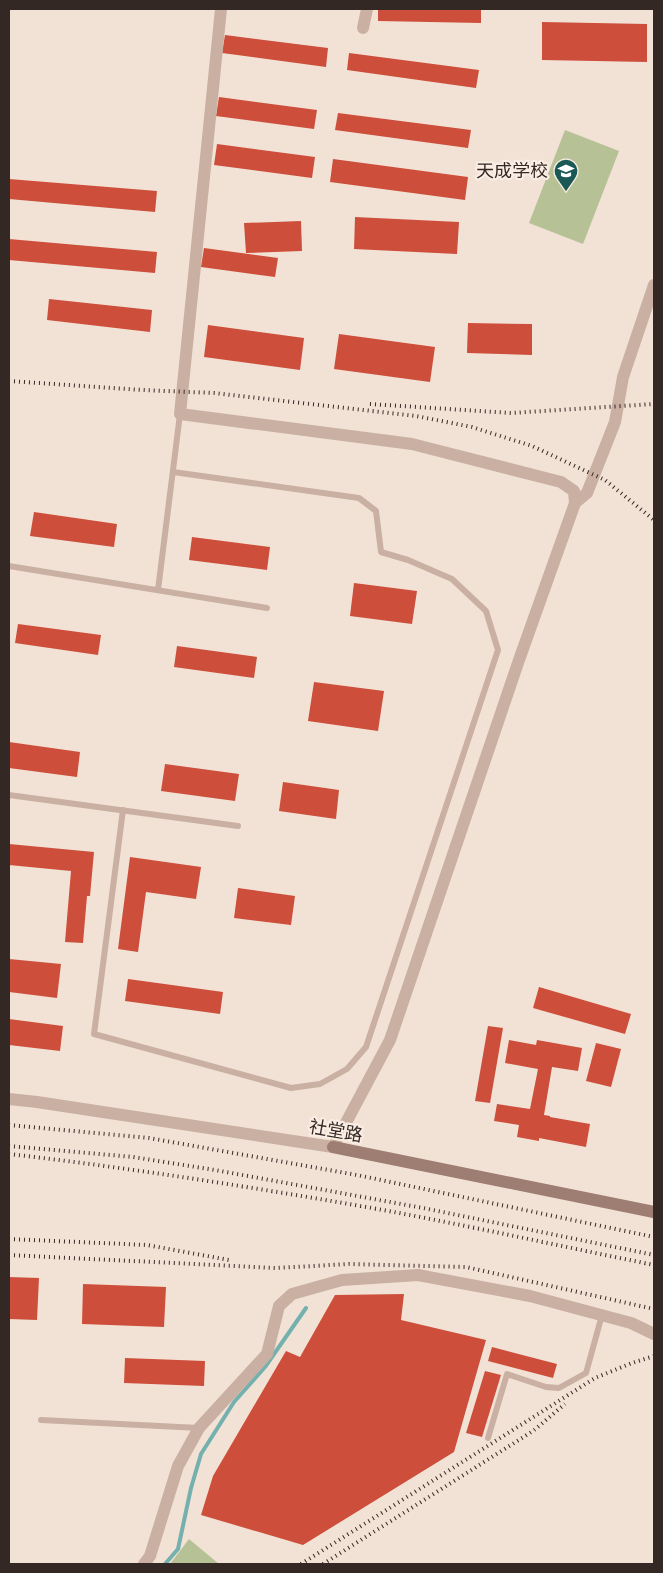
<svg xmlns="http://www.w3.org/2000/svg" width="663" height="1573" font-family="'PT Sans','Noto Sans SC',sans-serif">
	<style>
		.green { fill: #b7c196 }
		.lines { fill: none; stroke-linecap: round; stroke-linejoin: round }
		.stream { stroke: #74b0ad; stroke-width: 4 }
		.building { fill: #cd4e3a }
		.service { stroke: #cab0a2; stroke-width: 6 }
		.minor { stroke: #cab0a2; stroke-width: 12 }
		.tertiary { stroke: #cab0a2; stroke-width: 12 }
		.secondary { stroke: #9e7e73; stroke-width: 12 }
		.rail { stroke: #342825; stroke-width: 4; stroke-dasharray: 1 4; stroke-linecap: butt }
		.labels { text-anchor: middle; stroke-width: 4.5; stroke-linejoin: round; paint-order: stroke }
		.poi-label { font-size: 18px; fill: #342825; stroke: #faede3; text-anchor: end }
		.street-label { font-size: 18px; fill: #342825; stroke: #faede3 }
	</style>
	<rect width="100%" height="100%" fill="#f2e2d6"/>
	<g class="green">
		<path d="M565,130L619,151L583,244L529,223Z"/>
		<path d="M189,1539L219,1564H170Z"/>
	</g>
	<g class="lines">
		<path class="stream" d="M165,1564L178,1549L191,1488L201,1454L234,1402L265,1367L306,1308"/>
	</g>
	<g class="building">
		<path d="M378,9H481V23L378,21Z"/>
		<path d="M542,22L647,24V62L542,60Z"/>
		<path d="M225,35L328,48L326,67L222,53Z"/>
		<path d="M349,53L479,70L476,88L347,70Z"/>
		<path d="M219,97L317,110L314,129L216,116Z"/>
		<path d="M338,113L471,130L468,148L335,130Z"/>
		<path d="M217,144L315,157L312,178L214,165Z"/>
		<path d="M333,159L468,177L465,200L330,182Z"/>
		<path d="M9,179L157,191L155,212L9,199Z"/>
		<path d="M355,217L459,222L457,254L354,249Z"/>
		<path d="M301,221L302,251L246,253L244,223Z"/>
		<path d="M9,239L157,252L155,273L9,260Z"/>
		<path d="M204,248L278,258L275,277L201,267Z"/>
		<path d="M49,299L152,310L150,332L47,320Z"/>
		<path d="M468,323L532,324V355L467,353Z"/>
		<path d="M208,325L304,338L300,370L204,357Z"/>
		<path d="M339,334L435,347L430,382L334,369Z"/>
		<path d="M34,512L117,524L114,547L30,536Z"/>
		<path d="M192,537L270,547L267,570L189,560Z"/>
		<path d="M354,583L417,591L412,624L350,616Z"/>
		<path d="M18,624L101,635L98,655L15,643Z"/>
		<path d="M177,646L257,657L254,678L174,667Z"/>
		<path d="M314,682L384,691L378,731L308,721Z"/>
		<path d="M9,742L80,752L77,777L9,768Z"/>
		<path d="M165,764L239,774L235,801L161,791Z"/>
		<path d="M283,782L339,790L336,819L279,811Z"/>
		<path d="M9,844L94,852L90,896H87L83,943L65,942L71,871L9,865Z"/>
		<path d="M130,857L201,867L196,899L146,892L138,952L118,949Z"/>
		<path d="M238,888L295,896L291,925L234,918Z"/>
		<path d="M9,959L61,964L57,998L9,992Z"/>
		<path d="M128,979L223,992L220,1014L125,1001Z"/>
		<path d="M539,987L631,1014L625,1034L533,1008Z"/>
		<path d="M9,1019L63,1026L60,1051L9,1045Z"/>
		<path d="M488,1026L503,1028L490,1103L475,1101Z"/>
		<path d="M509,1040L536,1045L537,1040L582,1048L578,1071L552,1067L544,1115L550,1116V1117L590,1124L586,1147L539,1138V1141L517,1137L519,1125L494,1121L497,1104L530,1109L538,1069L505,1063Z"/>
		<path d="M596,1043L621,1049L611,1087L586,1081Z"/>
		<path d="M9,1277L39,1278L37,1320L9,1319Z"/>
		<path d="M83,1284L166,1287L164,1327L82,1324Z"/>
		<path d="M404,1294L401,1320L486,1340L454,1452L303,1545L201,1515L213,1476L286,1351L300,1357L335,1295Z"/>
		<path d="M492,1347L557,1364L553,1378L488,1361Z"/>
		<path d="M125,1358L205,1361L204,1386L124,1383Z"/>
		<path d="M485,1371L501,1375L482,1437L466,1433Z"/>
	</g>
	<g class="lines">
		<g class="service">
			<path d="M9,566L267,608"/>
			<path d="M158,590L180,414"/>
			<path d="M9,795L238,826"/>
			<path d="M123,810L94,1034L291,1088L320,1084L347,1069L366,1047L498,650L486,611L452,579L408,560L381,552L376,511L359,498L173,472"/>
			<path d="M41,1420L199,1428"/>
			<path d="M488,1438L507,1374L546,1387L559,1388L586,1373L602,1315"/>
		</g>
		<g class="minor">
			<path d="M221,9L180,414L412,444L561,482L574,491L575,503L519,660L390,1040L333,1147"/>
			<path d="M363,28L367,9"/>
			<path d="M575,503L587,493L615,422L623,377L654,285"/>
		</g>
		<g class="tertiary">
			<path d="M9,1099L37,1102L333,1147"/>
			<path d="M144,1564L150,1556L178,1466L199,1428L267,1354L279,1306L292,1294L342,1280L418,1275L530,1296L631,1323L654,1334"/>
		</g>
		<path class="secondary" d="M333,1147L654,1212"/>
		<g class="rail">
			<path d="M9,381L142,390L214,393L416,416L472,427L532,446L605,480L654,520"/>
			<path d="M370,404L511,413L654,404"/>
			<path d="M9,1125L149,1138L357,1175L654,1237"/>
			<path d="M9,1146L133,1157L215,1170L423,1208L654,1255"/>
			<path d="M9,1154C131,1168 251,1187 372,1208C466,1225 560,1246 654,1265"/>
			<path d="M9,1239L147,1245L229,1260"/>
			<path d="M9,1255L276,1268L349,1264L466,1267L654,1309"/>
			<path d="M301,1564L595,1378L632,1363L654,1356"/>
			<path d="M323,1564L533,1431L565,1404"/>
		</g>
	</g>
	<defs>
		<symbol id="school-pin" viewBox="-11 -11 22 30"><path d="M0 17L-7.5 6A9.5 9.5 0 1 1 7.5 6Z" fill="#195855" stroke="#faede3"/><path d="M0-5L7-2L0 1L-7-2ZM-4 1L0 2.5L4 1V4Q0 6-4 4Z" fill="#fff"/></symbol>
	</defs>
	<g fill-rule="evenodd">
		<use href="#school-pin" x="552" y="157" width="28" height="38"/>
	</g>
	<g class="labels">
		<g class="poi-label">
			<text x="548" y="177">天成学校</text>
		</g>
		<g class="street-label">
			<text transform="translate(336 1131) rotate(10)" y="6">社堂路</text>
		</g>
	</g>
	<rect width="663" height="1573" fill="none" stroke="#342825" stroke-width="20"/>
</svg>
